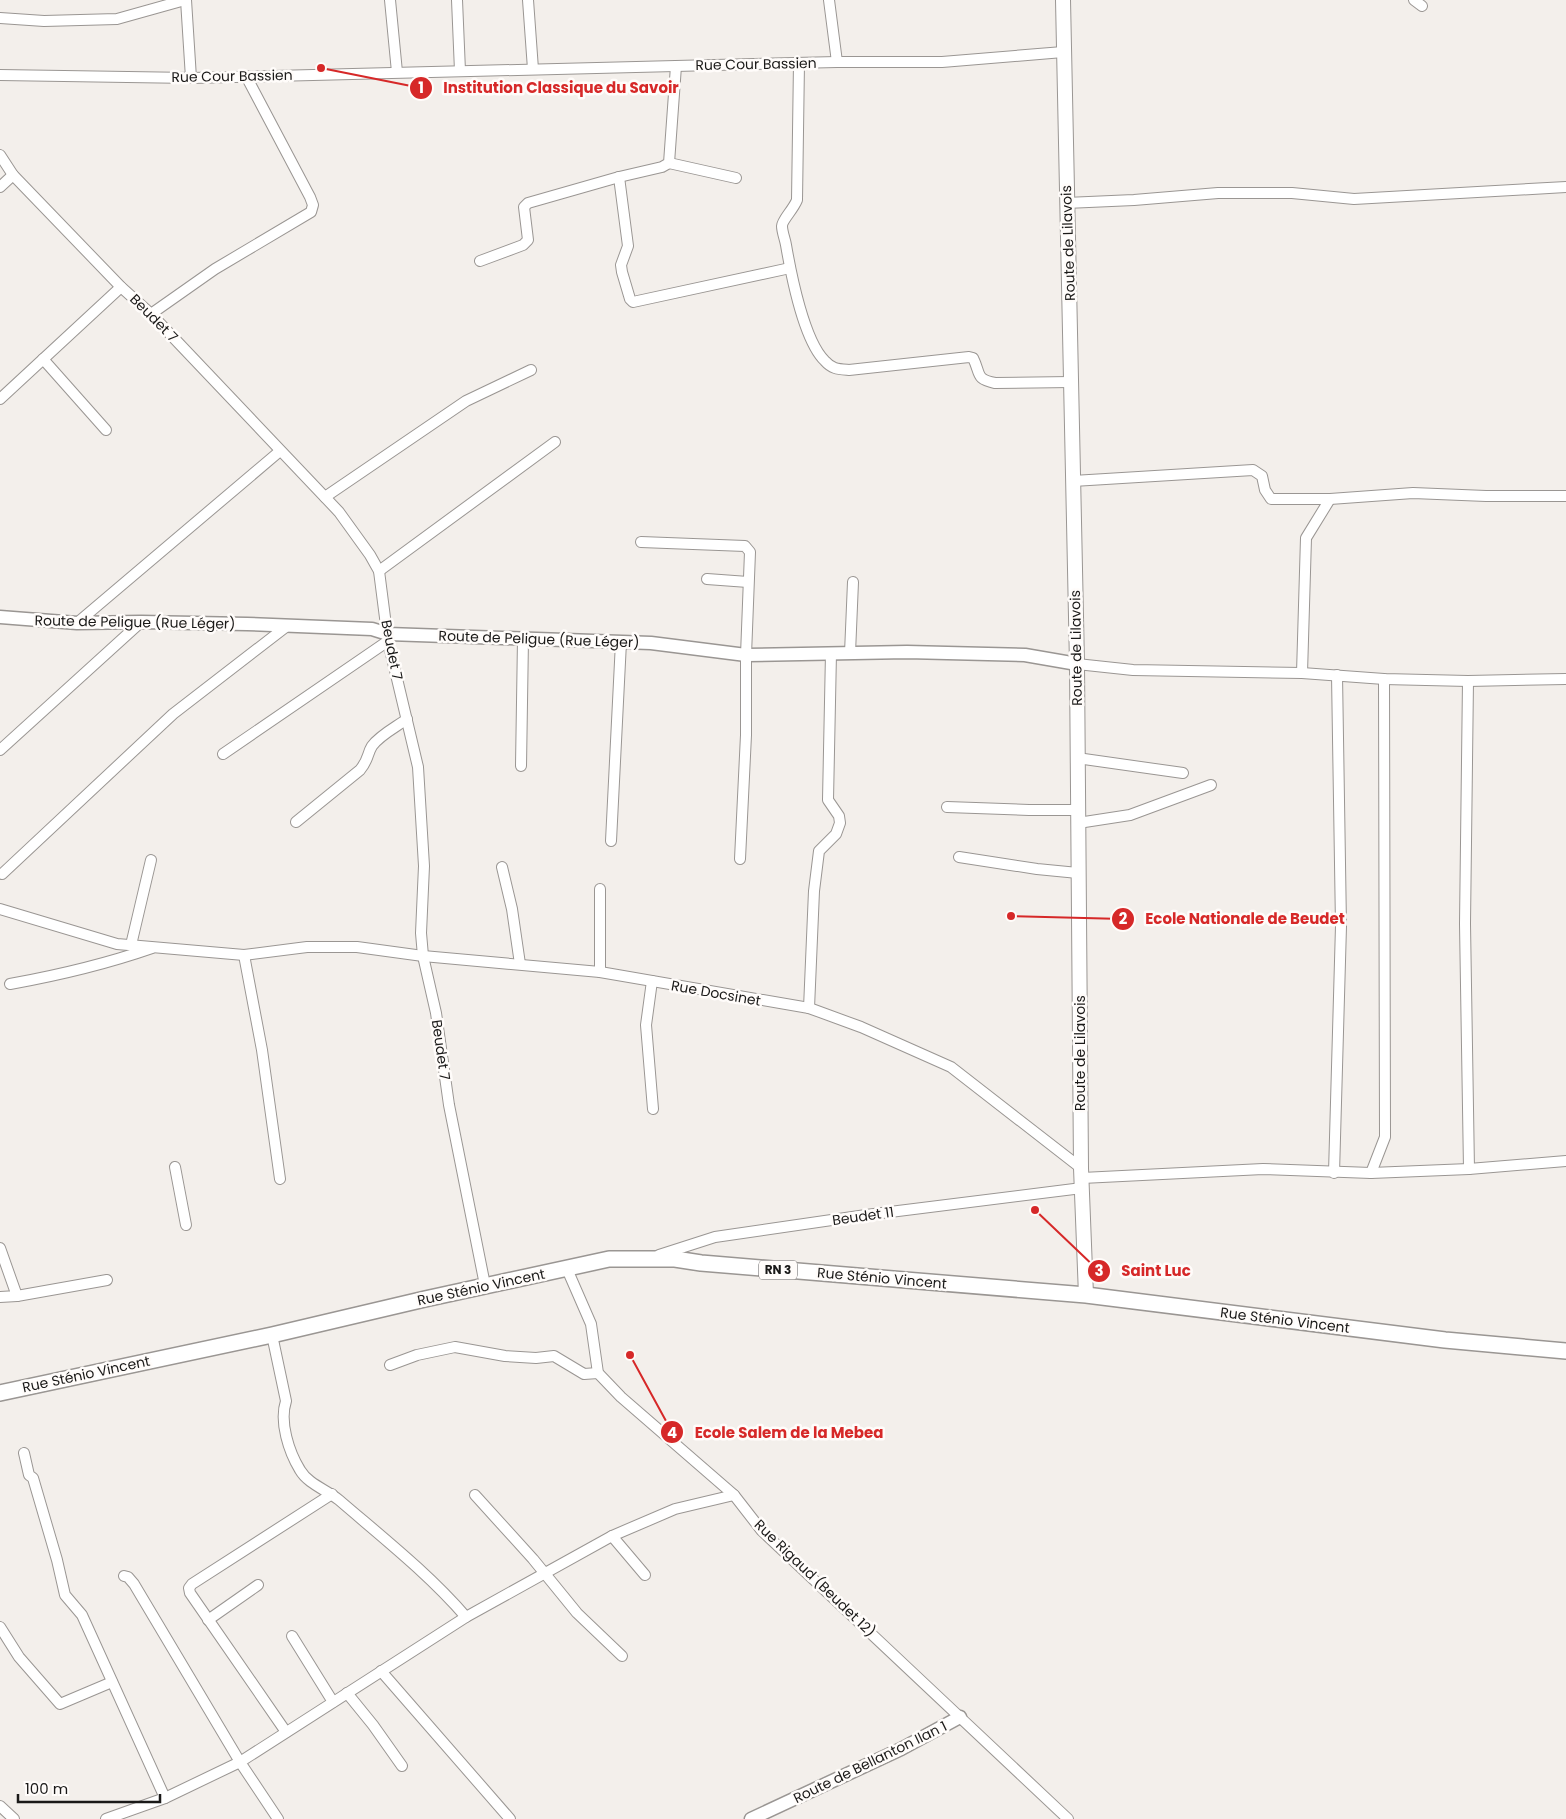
<svg xmlns="http://www.w3.org/2000/svg" width="1566" height="1819" font-family="Poppins,sans-serif">
	<style>
		.lines { fill: none; stroke-linecap: round; stroke-linejoin: round }
		.minor-casing { stroke: #9a9693; stroke-width: 12 }
		.tertiary-casing { stroke: #9a9693; stroke-width: 15 }
		.secondary-casing { stroke: #9a9693; stroke-width: 16 }
		.primary-casing { stroke: #9a9693; stroke-width: 18 }
		.minor { stroke: #fff; stroke-width: 10 }
		.tertiary { stroke: #fff; stroke-width: 12 }
		.secondary { stroke: #fff; stroke-width: 14 }
		.primary { stroke: #fff; stroke-width: 15 }
		.labels { text-anchor: middle; stroke-width: 5; stroke-linejoin: round; paint-order: stroke }
		.shield { fill: #fffcfa; stroke: #5f5d5c; stroke-width: 1 }
		.shield-label { font-size: 12px; font-weight: bold; fill: #1a1918 }
		.street-label { font-size: 14px; fill: #1a1918; stroke: #fffcfa }
		.leader { fill: none; stroke: #d62828; stroke-width: 2 }
		.callout-dot { fill: #d62828; stroke: #fffcfa; stroke-width: 2 }
		.mark-label { font-size: 15px; text-anchor: middle; font-weight: bold; fill: #fff }
		.callout-label { font-size: 15px; text-anchor: middle; font-weight: bold; fill: #d62828; stroke: #fffcfa; stroke-width: 5; stroke-linejoin: round; paint-order: stroke }
	</style>
	<rect width="100%" height="100%" fill="#f3efeb"/>
	<g class="lines">
		<defs>
			<g id="minor">
				<path d="M186,0L191,78"/>
				<path d="M390,0L397,72"/>
				<path d="M457,0L460,71"/>
				<path d="M528,0L533,69"/>
				<path d="M829,0L837,62"/>
				<path d="M1414,0L1422,6"/>
				<path d="M0,18L44,21L117,19L185,0"/>
				<path d="M799,63L797,200C793,210 782,220 782,226C782,232 785,239 786,245C791,274 804,341 825,361C832,369 838,369 849,370L969,357L973,358C981,374 975,379 995,383L1071,382"/>
				<path d="M0,75L191,78L837,62H942L1063,52"/>
				<path d="M0,155L13,175L121,287L151,314L339,512L370,555L379,571L388,641L418,767L424,866L421,933L423,956L436,1013L449,1105L485,1285"/>
				<path d="M669,163L736,178"/>
				<path d="M619,177L628,246L621,265L622,272L630,299L633,302L790,268"/>
				<path d="M0,187L13,175"/>
				<path d="M1066,203L1134,200L1218,193H1292L1354,199L1566,187"/>
				<path d="M480,261L523,245L528,240L524,207L528,203L619,177L662,167L669,163L676,66"/>
				<path d="M151,314L215,269L311,212L313,205L310,197L246,76"/>
				<path d="M43,359L106,430"/>
				<path d="M0,399L121,287"/>
				<path d="M1073,481L1253,470L1262,476L1265,490L1271,499H1330L1413,493L1486,496H1566"/>
				<path d="M325,497L466,401L531,370"/>
				<path d="M641,542L745,546L750,552L746,655V735L740,859"/>
				<path d="M379,571L555,442"/>
				<path d="M707,579L748,582"/>
				<path d="M77,623L280,451"/>
				<path d="M850,653L853,582"/>
				<path d="M1077,664L1133,670L1302,673L1384,679L1468,681L1566,679"/>
				<path d="M1302,673L1306,538L1330,499"/>
				<path d="M1468,681L1465,924L1469,1169"/>
				<path d="M0,750L141,622"/>
				<path d="M223,754L388,641"/>
				<path d="M1077,758L1183,773"/>
				<path d="M521,766L523,639"/>
				<path d="M947,807L1029,810H1078"/>
				<path d="M296,822L360,770C369,759 367,754 372,746C380,735 396,727 407,719"/>
				<path d="M1078,823L1130,815L1211,785"/>
				<path d="M611,841L621,642"/>
				<path d="M959,857L1037,869L1078,873"/>
				<path d="M502,867L512,909L520,964"/>
				<path d="M2,874L173,714L287,626"/>
				<path d="M0,909L117,944L244,955L307,947H357L423,956L600,972L809,1008L861,1027L951,1067L1081,1168"/>
				<path d="M131,945L151,860"/>
				<path d="M244,955L262,1050L280,1179"/>
				<path d="M600,972V889"/>
				<path d="M652,981L646,1025L653,1109"/>
				<path d="M10,984C60,975 103,965 152,948"/>
				<path d="M809,1008L814,891L819,851L836,834L840,823L839,816L828,800L831,653"/>
				<path d="M175,1167L186,1225"/>
				<path d="M1334,1173L1341,926L1337,675"/>
				<path d="M1371,1173L1385,1137L1384,679"/>
				<path d="M1082,1178L1263,1169L1371,1173L1469,1169L1566,1161"/>
				<path d="M0,1248L17,1296L0,1297"/>
				<path d="M659,1255L715,1237L866,1215L1082,1188"/>
				<path d="M567,1269L591,1324L598,1373L621,1397L734,1495L762,1531L1068,1819"/>
				<path d="M17,1296L107,1280"/>
				<path d="M272,1335L286,1401C279,1422 289,1452 300,1470C308,1484 327,1490 339,1500C382,1537 429,1574 466,1617"/>
				<path d="M390,1365L417,1355L455,1347L505,1356L536,1358L554,1356L584,1374L598,1373"/>
				<path d="M24,1453L29,1475L33,1478L57,1560L65,1595L82,1615L165,1798"/>
				<path d="M475,1495L533,1559L577,1613L622,1656"/>
				<path d="M612,1536L645,1575"/>
				<path d="M208,1620L258,1585"/>
				<path d="M0,1627L19,1657L60,1704L112,1682"/>
				<path d="M292,1636L333,1702"/>
				<path d="M381,1671L510,1819"/>
				<path d="M347,1693L373,1725L402,1766"/>
				<path d="M286,1732L190,1593L189,1588L192,1584L332,1494"/>
				<path d="M0,1806L14,1819"/>
				<path d="M106,1819L165,1798L240,1762L134,1584L128,1577L124,1576"/>
				<path d="M278,1819L240,1762L466,1617L612,1536L675,1509L734,1495"/>
			</g>
			<g id="tertiary">
				<path d="M0,617L77,623L141,622L247,624L372,629L388,634L651,643L746,655L907,652L1025,655L1077,664"/>
				<path d="M751,1819L901,1749L960,1717"/>
			</g>
			<path id="secondary" d="M1063,0L1077,664L1081,1168L1086,1295"/>
			<path id="primary" d="M0,1393L272,1335L425,1299L609,1259H675L701,1263L1086,1295L1445,1340L1566,1351"/>
		</defs>
		<use href="#minor" class="minor-casing"/>
		<use href="#tertiary" class="tertiary-casing"/>
		<use href="#secondary" class="secondary-casing"/>
		<use href="#primary" class="primary-casing"/>
		<use href="#minor" class="minor"/>
		<use href="#tertiary" class="tertiary"/>
		<use href="#secondary" class="secondary"/>
		<use href="#primary" class="primary"/>
	</g>
	<g class="labels">
		<rect class="shield" x="759" y="1260.5" width="38" height="19" rx="4"/>
		<g class="shield-label">
			<text x="778" y="1274">RN 3</text>
		</g>
		<g class="street-label">
			<text transform="translate(756 64) rotate(-1)" y="5">Rue Cour Bassien</text>
			<text transform="translate(232 76) rotate(-1)" y="5">Rue Cour Bassien</text>
			<text transform="translate(1068 243) rotate(-92)" y="5">Route de Lilavois</text>
			<text transform="translate(154 318) rotate(45)" y="5">Beudet 7</text>
			<text transform="translate(135 622) rotate(1)" y="5">Route de Peligue (Rue Léger)</text>
			<text transform="translate(539 639) rotate(2)" y="5">Route de Peligue (Rue Léger)</text>
			<text transform="translate(1076 648) rotate(-91)" y="5">Route de Lilavois</text>
			<text transform="translate(392 650) rotate(79)" y="5">Beudet 7</text>
			<text transform="translate(716 993) rotate(10)" y="5">Rue Docsinet</text>
			<text transform="translate(441 1050) rotate(82)" y="5">Beudet 7</text>
			<text transform="translate(1080 1053) rotate(-90)" y="5">Route de Lilavois</text>
			<text transform="translate(863 1216) rotate(-8)" y="5">Beudet 11</text>
			<text transform="translate(882 1278) rotate(5)" y="5">Rue Sténio Vincent</text>
			<text transform="translate(481 1287) rotate(-12)" y="5">Rue Sténio Vincent</text>
			<text transform="translate(1285 1320) rotate(7)" y="5">Rue Sténio Vincent</text>
			<text transform="translate(86 1374) rotate(-12)" y="5">Rue Sténio Vincent</text>
			<text transform="translate(815 1578) rotate(44)" y="5">Rue Rigaud (Beudet 12)</text>
			<text transform="translate(870 1762) rotate(-26)" y="5">Route de Bellanton Ilan 1</text>
		</g>
	</g>
	<path class="leader" d="M321 68L421 88M1011 916L1123 919M1035 1210L1099 1271M630 1355L672 1432"/>
	<g class="callout-dot">
		<circle cx="321" cy="68" r="5"/>
		<circle cx="1011" cy="916" r="5"/>
		<circle cx="1035" cy="1210" r="5"/>
		<circle cx="630" cy="1355" r="5"/>
		<circle cx="421" cy="88" r="12"/>
		<circle cx="1123" cy="919" r="12"/>
		<circle cx="1099" cy="1271" r="12"/>
		<circle cx="672" cy="1432" r="12"/>
	</g>
	<g class="mark-label">
		<text x="421" y="93">1</text>
		<text x="1123" y="924">2</text>
		<text x="1099" y="1276">3</text>
		<text x="672" y="1438">4</text>
	</g>
	<g class="callout-label">
		<text x="561" y="93">Institution Classique du Savoir</text>
		<text x="1245" y="924">Ecole Nationale de Beudet</text>
		<text x="1156" y="1276">Saint Luc</text>
		<text x="789" y="1438">Ecole Salem de la Mebea</text>
	</g>
	<path d="M18 1794v8h142v-8" fill="none" stroke="#1a1918" stroke-width="2.5"/>
	<text x="25" y="1794" font-size="15" fill="#1a1918" stroke="#fffcfa" stroke-width="4" paint-order="stroke">100 m</text>
</svg>
